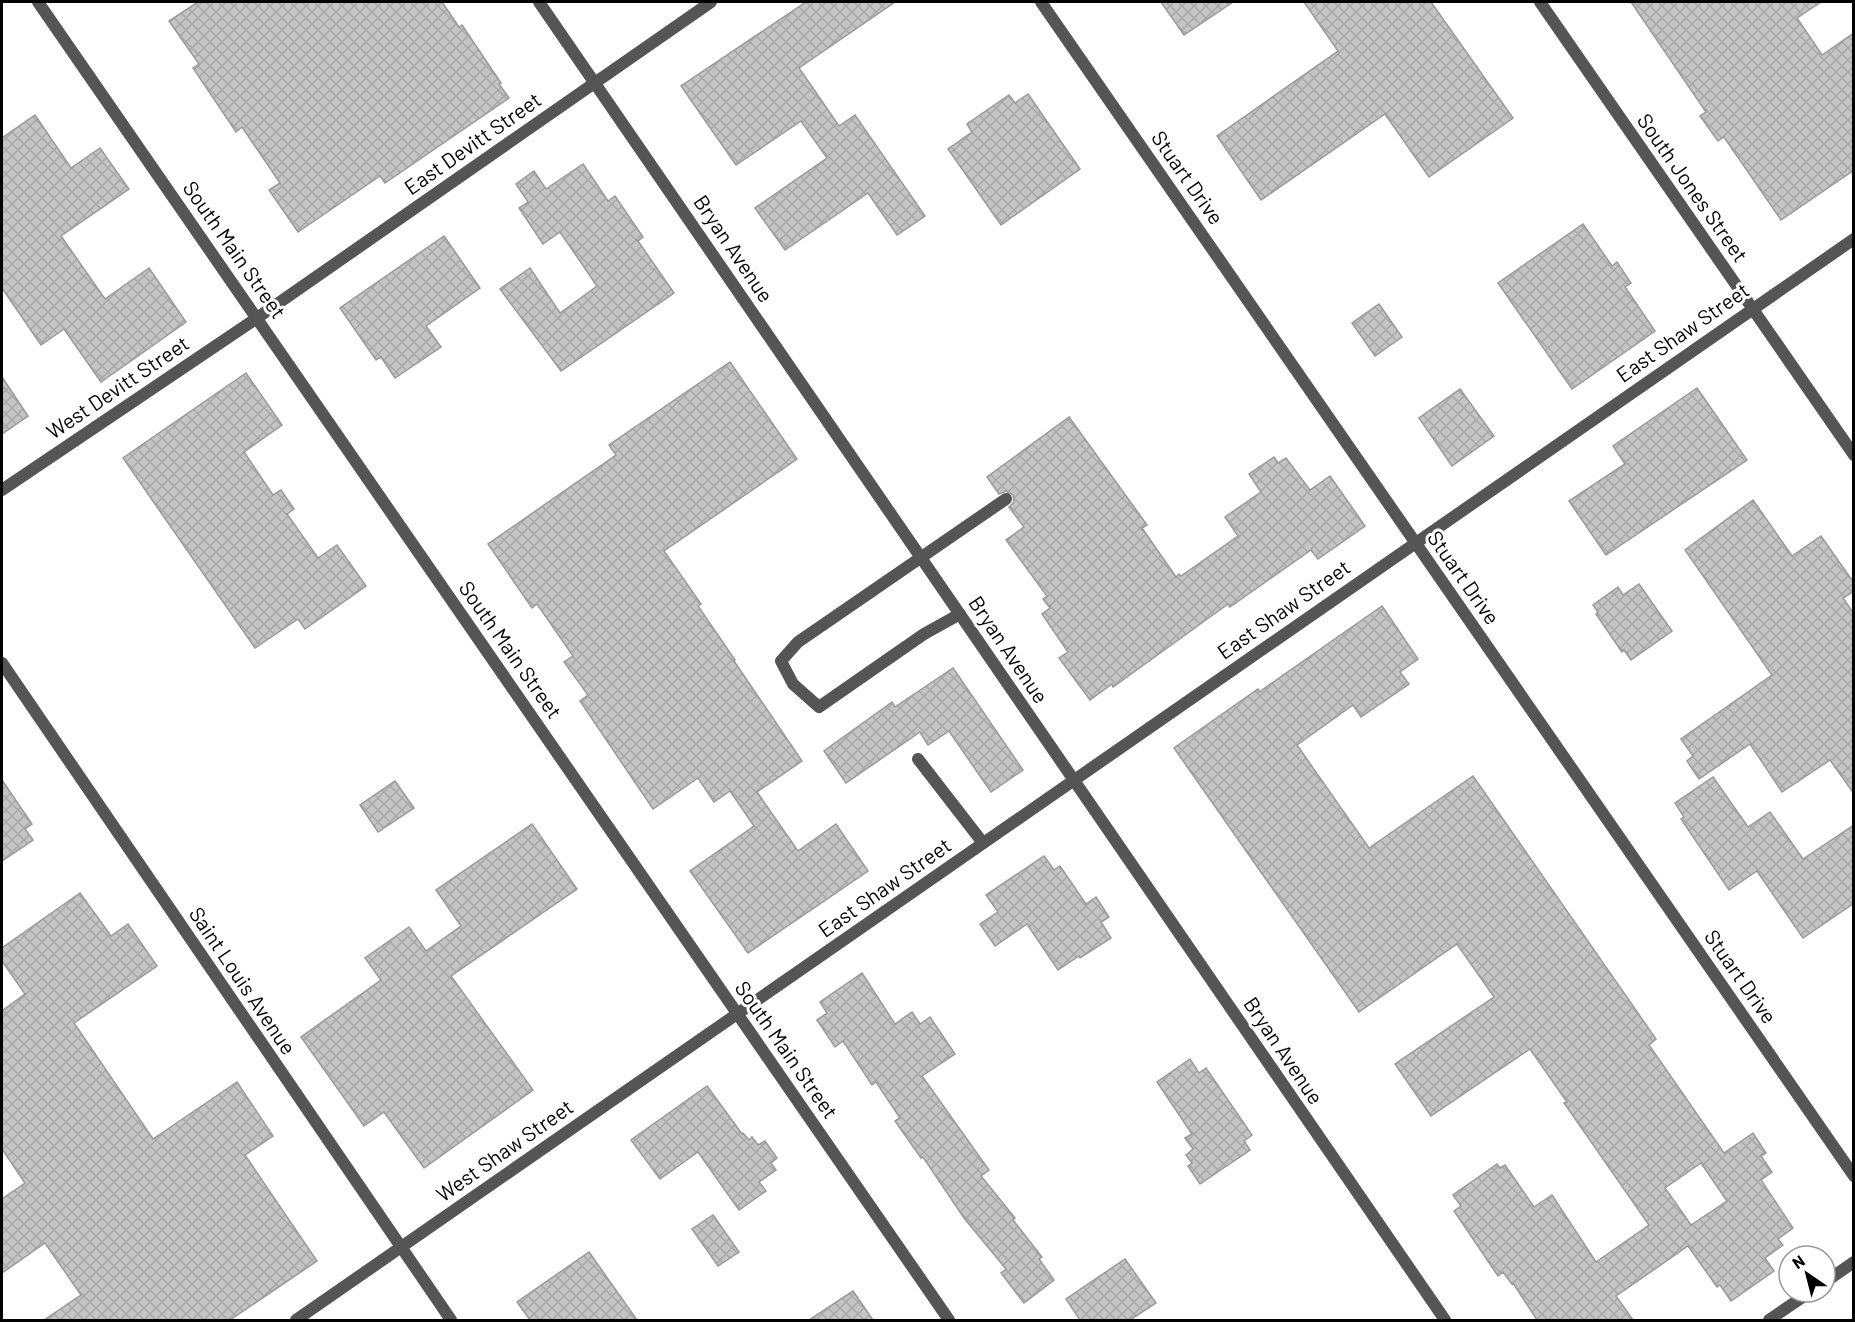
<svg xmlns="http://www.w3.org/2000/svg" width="1855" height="1322" font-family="Barlow,sans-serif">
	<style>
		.building { fill: url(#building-cross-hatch); stroke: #999; stroke-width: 1.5; fill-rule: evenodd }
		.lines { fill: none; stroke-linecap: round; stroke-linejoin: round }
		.lane { stroke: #555; stroke-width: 12 }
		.street { stroke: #555; stroke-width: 12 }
		.labels { text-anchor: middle; stroke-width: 6; stroke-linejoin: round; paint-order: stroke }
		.street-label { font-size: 21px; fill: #000; stroke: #fff }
	</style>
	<defs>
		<pattern id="building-cross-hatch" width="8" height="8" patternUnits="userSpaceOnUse" patternTransform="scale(1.5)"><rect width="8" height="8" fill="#c4c4c4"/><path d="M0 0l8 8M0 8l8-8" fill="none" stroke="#a7a7a7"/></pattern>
	</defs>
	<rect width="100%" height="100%" fill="#fff"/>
	<g class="building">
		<path d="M198,2H442L459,27L462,25L501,83L499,84L509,98L385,183L380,176L298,232L269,190L280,183L242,127L236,132L193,68L199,64L169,21Z"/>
		<path d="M806,2H895L799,68L839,126L855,115L925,216L897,235L868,193L785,250L755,208L827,158L801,121L736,165L681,86Z"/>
		<path d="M1161,2H1233L1184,35Z"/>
		<path d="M1304,2H1431L1513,118L1429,177L1385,114L1261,200L1217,136L1338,51Z"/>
		<path d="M1631,2H1821L1797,18L1822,55L1854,33V170L1781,220L1724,137L1718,141L1700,116L1706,112Z"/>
		<path d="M1028,94L1080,169L1001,225L948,149L972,132L967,124L1009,95L1015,103Z"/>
		<path d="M35,115L71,168L100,148L129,189L61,236L105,299L149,268L186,322L101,382L64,329L41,345L2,288V138Z"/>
		<path d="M583,164L608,201L615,196L643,237L638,241L674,293L561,371L500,289L530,268L560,313L597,286L560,232L543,244L519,208L528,202L516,184L534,171L546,189Z"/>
		<path d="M1583,224L1612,266L1617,262L1631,283L1625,287L1655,331L1572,389L1498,283Z"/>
		<path d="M444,236L480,288L426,326L441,347L395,378L381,357L376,360L340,308Z"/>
		<path d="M1379,304L1402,337L1375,356L1352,323Z"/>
		<path d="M730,362L797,459L664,551L701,604L698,606L735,660L734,661L802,761L757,792L798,851L836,824L868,871L748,953L690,871L754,826L730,791L714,802L698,778L653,809L580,701L588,695L564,662L573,656L537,604L532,608L488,544L616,455L609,445Z"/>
		<path d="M246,373L282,425L244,452L273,495L281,490L294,509L287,514L318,558L337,545L366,586L305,629L298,619L255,648L123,458Z"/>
		<path d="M2,377L28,416L2,434Z"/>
		<path d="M1697,388L1747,460L1606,555L1569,501L1625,464L1613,446Z"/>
		<path d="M1460,389L1494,436L1452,466L1419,418Z"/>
		<path d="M1069,417L1147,525L1142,528L1176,577L1179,574L1181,576L1238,536L1225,517L1261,492L1249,474L1274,457L1278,463L1286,458L1310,490L1330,476L1365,526L1318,559L1311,550L1230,607L1228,604L1113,687L1112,684L1090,700L1059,658L1068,652L1042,614L1050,608L1043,599L1047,596L1006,540L1024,527L1009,507L1014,502L1013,495L1006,491L999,494L987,477Z"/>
		<path d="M1753,500L1792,556L1821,536L1854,583V591L1843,598L1854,614V794L1830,760L1782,792L1750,744L1699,779L1687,761L1693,756L1681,739L1772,675L1685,550Z"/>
		<path d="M1639,584L1672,631L1631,660L1624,650L1622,652L1596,614L1598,612L1593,605L1618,587L1623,595Z"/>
		<path d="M1382,606L1418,659L1400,672L1409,684L1361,717L1353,705L1297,745L1369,848L1473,776L1656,1039L1649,1045L1724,1153L1753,1133L1766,1153L1761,1156L1772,1172L1761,1180L1793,1228L1778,1239L1783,1245L1765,1258L1774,1271L1731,1301L1720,1285L1717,1287L1688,1246L1616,1296L1633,1320H1537L1513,1283L1512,1284L1503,1272L1498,1276L1454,1211L1461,1206L1453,1195L1497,1164L1500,1168L1505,1165L1534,1207L1552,1195L1596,1262L1649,1225L1564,1103L1567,1102L1530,1049L1431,1116L1395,1064L1494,997L1457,944L1359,1012L1174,748L1258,689L1259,692ZM1701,1163L1727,1201L1691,1225L1665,1188Z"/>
		<path d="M953,668L1023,770L991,792L949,731L928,745L920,732L846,783L824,751L892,702L895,707Z"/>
		<path d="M1713,777L1748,827L1770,812L1803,859L1854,825V903L1803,938L1757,871L1729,890L1681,819L1684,817L1675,803Z"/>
		<path d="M2,780L32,824L25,829L33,840L2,861Z"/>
		<path d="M395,781L414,808L378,832L360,805Z"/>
		<path d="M532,824L577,889L451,976L533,1090L424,1168L384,1112L364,1126L301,1037L381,980L365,958L409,927L426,951L461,926L436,890Z"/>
		<path d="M1044,856L1054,870L1060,866L1086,904L1096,897L1109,917L1101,922L1111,938L1080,958L1079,956L1058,970L1027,924L995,946L980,924L998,912L986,895Z"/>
		<path d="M80,893L111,936L128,924L157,966L74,1023L153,1139L237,1082L273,1136L245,1155L317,1261L230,1320H44L81,1295L45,1243L2,1273V1199L25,1183L2,1149V1011L25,994L2,961V948Z"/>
		<path d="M862,973L895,1024L912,1012L920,1024L930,1017L955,1054L922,1076L989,1170L981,1176L1015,1218L1013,1220L1042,1257L1039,1259L1054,1280L1024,1303L1001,1273L1006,1269L964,1218L923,1157L921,1158L895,1121L900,1118L876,1082L872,1085L843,1041L835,1047L817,1020L827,1013L820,1002Z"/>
		<path d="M1190,1059L1199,1073L1206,1068L1252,1135L1244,1141L1250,1150L1200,1184L1188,1166L1192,1163L1186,1155L1193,1149L1185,1138L1192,1134L1157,1082Z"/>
		<path d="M707,1086L742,1134L743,1133L749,1140L752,1137L758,1145L765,1141L777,1158L771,1163L776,1170L759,1182L766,1191L739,1210L698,1152L660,1179L631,1140Z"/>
		<path d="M713,1215L739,1252L718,1266L692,1229Z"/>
		<path d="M589,1252L637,1320H530L517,1302Z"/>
		<path d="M1125,1259L1156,1303L1130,1320H1080L1066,1299Z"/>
		<path d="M853,1291L873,1320H809Z"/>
	</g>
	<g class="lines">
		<g class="lane">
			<path d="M960,614L924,634L819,707L793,684L781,661L798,642L1006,499"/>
			<path d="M918,759L983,843"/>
		</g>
		<g class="street">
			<path d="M38,2L949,1320"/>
			<path d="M539,2L1445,1320"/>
			<path d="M1041,2L1854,1176"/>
			<path d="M1540,2L1854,455"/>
			<path d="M2,490L257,318L711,2"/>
			<path d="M2,663L451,1320"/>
			<path d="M1825,1282L1854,1262"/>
			<path d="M296,1320L1854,239"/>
			<path d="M1769,1320L1810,1292"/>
		</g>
	</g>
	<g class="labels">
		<g class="street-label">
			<text transform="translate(473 144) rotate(-35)" y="7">East Devitt Street</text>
			<text transform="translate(1187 178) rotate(55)" y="7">Stuart Drive</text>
			<text transform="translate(1692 188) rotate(55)" y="7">South Jones Street</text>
			<text transform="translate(733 249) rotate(56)" y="7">Bryan Avenue</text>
			<text transform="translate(234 250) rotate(55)" y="7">South Main Street</text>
			<text transform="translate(1683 333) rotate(-35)" y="7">East Shaw Street</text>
			<text transform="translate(118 388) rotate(-34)" y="7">West Devitt Street</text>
			<text transform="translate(1463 578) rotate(55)" y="7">Stuart Drive</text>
			<text transform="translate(1284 610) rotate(-35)" y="7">East Shaw Street</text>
			<text transform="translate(510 650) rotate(55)" y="7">South Main Street</text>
			<text transform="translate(1008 650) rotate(56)" y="7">Bryan Avenue</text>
			<text transform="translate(885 888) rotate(-35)" y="7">East Shaw Street</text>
			<text transform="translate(1740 977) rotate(55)" y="7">Stuart Drive</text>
			<text transform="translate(242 981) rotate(56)" y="7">Saint Louis Avenue</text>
			<text transform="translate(786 1050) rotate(55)" y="7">South Main Street</text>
			<text transform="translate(1283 1051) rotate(56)" y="7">Bryan Avenue</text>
			<text transform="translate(505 1151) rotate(-35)" y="7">West Shaw Street</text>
		</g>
	</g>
	<rect width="1855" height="1322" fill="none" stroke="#000000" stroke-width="6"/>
	<g transform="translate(1807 1274) rotate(325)"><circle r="28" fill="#ffffff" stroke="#999999" stroke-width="1.5"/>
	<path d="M0-4.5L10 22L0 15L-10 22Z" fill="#000000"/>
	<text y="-9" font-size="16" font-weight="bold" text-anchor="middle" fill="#000000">N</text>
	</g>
</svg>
